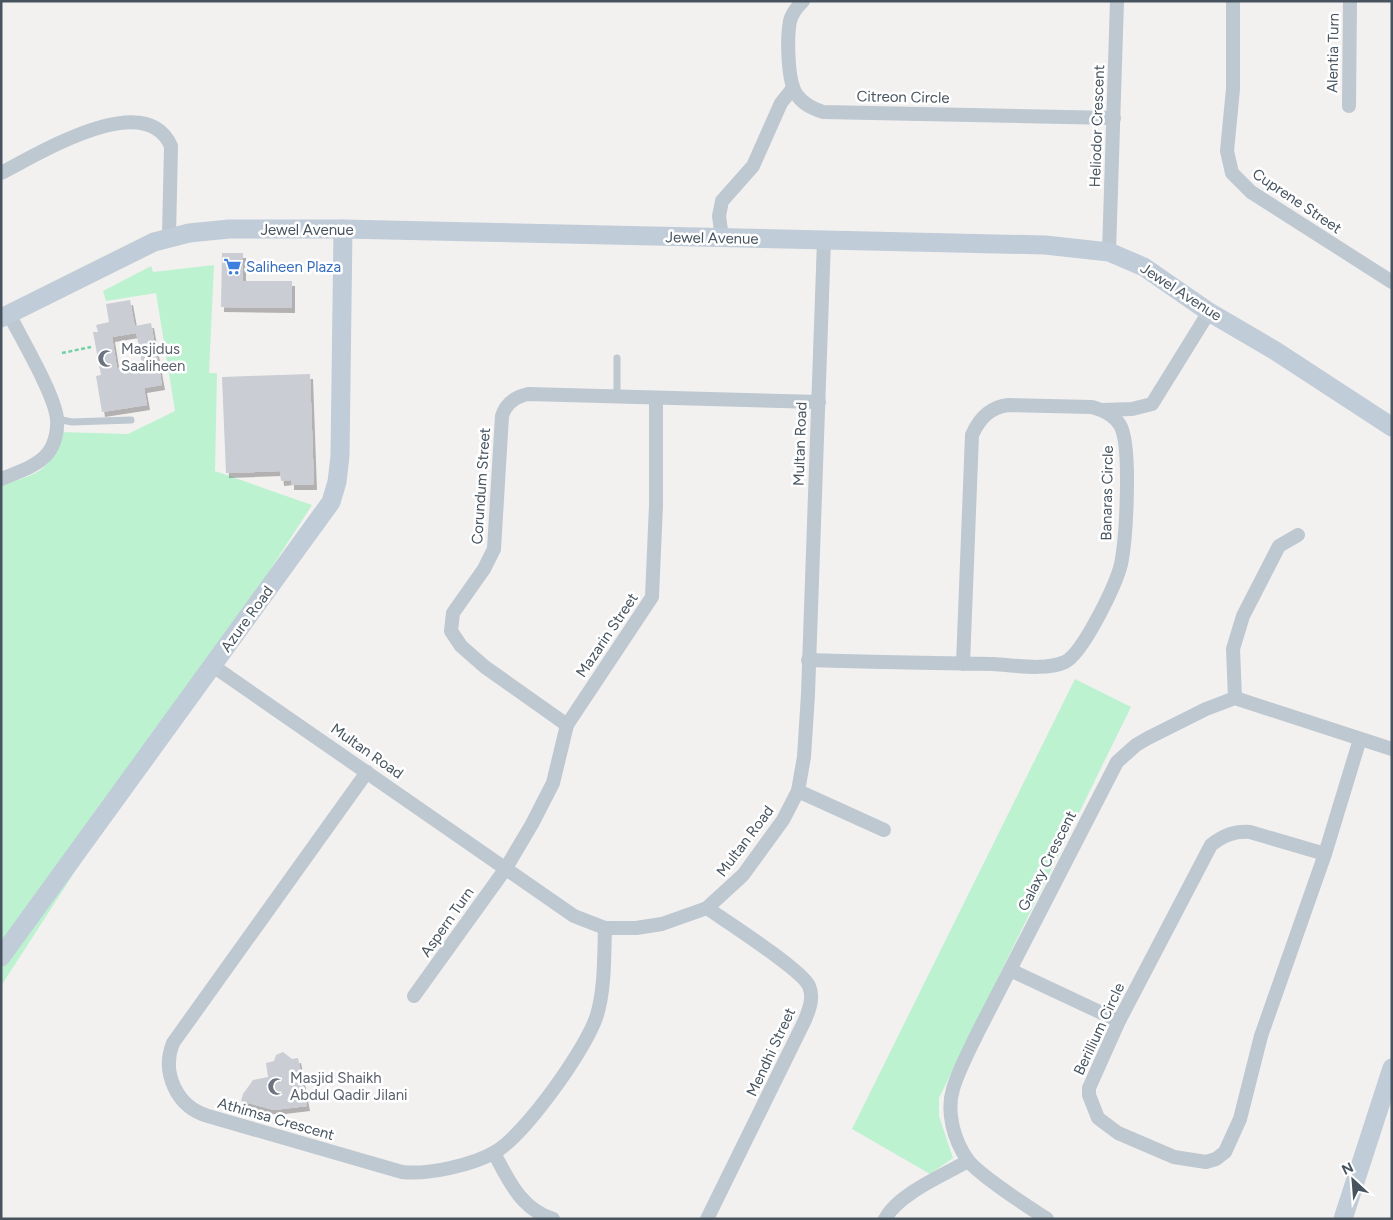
<svg xmlns="http://www.w3.org/2000/svg" width="1393" height="1220" font-family="Figtree,sans-serif">
	<style>
		.green { fill: #bdf2d1 }
		.building { fill: #cacdd3; filter: url(#shadow) }
		.lines { fill: none; stroke-linecap: round; stroke-linejoin: round }
		.path { stroke: #73d2a3; stroke-width: 2.5; stroke-dasharray: 4 2.5; stroke-linecap: butt }
		.lane { stroke: #bdc8d0; stroke-width: 7 }
		.street { stroke: #bdc8d0; stroke-width: 14 }
		.secondary { stroke: #c0ccd8; stroke-width: 19 }
		.labels { text-anchor: middle; stroke-width: 5; stroke-linejoin: round; paint-order: stroke }
		.street-label { font-size: 15px; fill: #47545f; stroke: #fff }
		.shop-label { font-size: 15px; fill: #366cbe; stroke: #fff; text-anchor: start }
		.worship-label { font-size: 15px; fill: #5b616d; stroke: #fff; text-anchor: start }
	</style>
	<defs>
		<filter id="shadow"><feDropShadow dx="3" dy="5" stdDeviation="0" flood-color="#0004"/></filter>
	</defs>
	<rect width="100%" height="100%" fill="#f3f0f0"/>
	<g class="green">
		<path d="M214,265L209,373H217L215,471L312,505L1,986V486C39,472 50,474 61,432L128,434L175,411L156,293L106,301L103,291L151,266L153,272Z"/>
		<path d="M1075,679L1131,707L939,1098V1116L953,1158L930,1174L852,1129Z"/>
	</g>
	<g class="building">
		<path d="M222,253H243V281H292V308L221,307Z"/>
		<path d="M130,300L136,333L112,337L117,368L142,364L135,326L151,323L162,385L144,388L147,405L102,412L96,376L101,375L93,332H98L96,325L109,322L106,304Z"/>
		<path d="M310,374L314,485H291V480L281,481L280,471L226,473L222,377Z"/>
		<path d="M283,1052L292,1059L298,1058L307,1106L274,1110L241,1101L243,1094L253,1080L268,1077L266,1063L274,1061L276,1055Z"/>
	</g>
	<g class="lines">
		<path class="path" d="M62,353L91,347"/>
		<g class="lane">
			<path d="M617,358V397"/>
			<path d="M57,419L72,422L131,420"/>
		</g>
		<g class="street">
			<path d="M803,1C797,7 792,13 790,21C787,37 787,82 797,95C803,104 812,108 823,112L1114,118"/>
			<path d="M1233,1V89L1227,151L1232,173L1251,192L1392,282"/>
			<path d="M1349,106L1350,1"/>
			<path d="M1,173C39,154 145,87 171,146L169,236"/>
			<path d="M722,238L719,216L722,201L753,166L781,103L793,88"/>
			<path d="M1109,252L1117,1"/>
			<path d="M1102,410L1132,409L1152,404L1209,312"/>
			<path d="M1,479C16,473 38,466 48,453C55,444 58,430 57,419C55,395 21,338 9,314"/>
			<path d="M808,660C869,662 931,663 993,664C1014,665 1045,671 1065,662C1083,653 1116,585 1121,564C1126,540 1132,445 1120,425C1114,415 1103,410 1092,407L1008,405C990,407 979,419 972,435L963,664"/>
			<path d="M213,666L574,916L605,928H636L662,924L707,908L743,875L783,820L798,791L804,757L808,694L824,240"/>
			<path d="M1235,698L1233,649L1243,616L1279,546L1298,535"/>
			<path d="M567,725L485,667L461,646L451,631L453,613L484,569L494,549L502,416C506,403 515,397 528,394L819,402"/>
			<path d="M367,772L173,1043C161,1073 177,1107 208,1116L402,1172C428,1175 473,1165 495,1152C524,1136 587,1048 597,1015C605,988 604,956 605,928"/>
			<path d="M798,791L884,830"/>
			<path d="M1325,854L1250,832C1234,831 1224,835 1211,845L1119,1021L1089,1088V1095L1098,1118L1118,1133L1174,1157L1206,1162L1216,1159L1225,1152L1240,1119L1261,1036L1325,854L1360,739"/>
			<path d="M1010,970L1119,1021"/>
			<path d="M414,996L506,868L532,824L553,783L567,725L652,597L656,505V399"/>
			<path d="M494,1153C509,1181 521,1209 553,1219"/>
			<path d="M707,1219L805,1020C809,1010 814,998 809,986C802,970 726,921 707,908"/>
			<path d="M885,1219C898,1194 944,1175 968,1161"/>
			<path d="M1047,1219C1030,1208 977,1174 967,1159C954,1140 946,1112 953,1089C959,1069 969,1051 978,1032L1117,762L1136,745L1148,738L1206,709L1235,698L1392,749"/>
		</g>
		<g class="secondary">
			<path d="M1,318L154,242L189,233L229,229H343L1045,245L1109,252L1144,267L1209,312L1274,350L1392,427"/>
			<path d="M1,957L331,502L337,482L340,456L343,229"/>
			<path d="M1343,1219L1392,1068"/>
		</g>
	</g>
	<defs>
		<symbol id="supermarket-bare" viewBox="-9 -9 18 18"><path d="M-6-5.5h2.5l.6 2H6L4.5 2H-2.5L-4.4-4H-6ZM-1.5 3.2a1.3 1.3 0 1 0 .1 0ZM3 3.2a1.3 1.3 0 1 0 .1 0Z" fill="#3f7fe0" stroke="#fff" stroke-width="2.5" paint-order="stroke"/></symbol>
		<symbol id="mosque-bare" viewBox="-9 -9 18 18"><path d="M3.5-4.9A6 6 0 1 0 3.5 4.9A5 5 0 1 1 3.5-4.9Z" fill="#6b7280" stroke="#fff" stroke-width="2.5" paint-order="stroke"/></symbol>
	</defs>
	<g fill-rule="evenodd">
		<use href="#supermarket-bare" x="220" y="254" width="25" height="25"/>
		<use href="#mosque-bare" x="94" y="346" width="25" height="25"/>
		<use href="#mosque-bare" x="264" y="1074" width="25" height="25"/>
	</g>
	<g class="labels">
		<g class="street-label">
			<text transform="translate(1333 53) rotate(-89)" y="5">Alentia Turn</text>
			<text transform="translate(903 97) rotate(1)" y="5">Citreon Circle</text>
			<text transform="translate(1097 126) rotate(-88)" y="5">Heliodor Crescent</text>
			<text transform="translate(1297 201) rotate(34)" y="5">Cuprene Street</text>
			<text x="307" y="235">Jewel Avenue</text>
			<text transform="translate(712 238) rotate(1)" y="5">Jewel Avenue</text>
			<text transform="translate(1181 292) rotate(33)" y="5">Jewel Avenue</text>
			<text transform="translate(800 444) rotate(-88)" y="5">Multan Road</text>
			<text transform="translate(481 486) rotate(-86)" y="5">Corundum Street</text>
			<text transform="translate(1107 493) rotate(-89)" y="5">Banaras Circle</text>
			<text transform="translate(247 619) rotate(-54)" y="5">Azure Road</text>
			<text transform="translate(607 635) rotate(-56)" y="5">Mazarin Street</text>
			<text transform="translate(367 751) rotate(35)" y="5">Multan Road</text>
			<text transform="translate(745 841) rotate(-53)" y="5">Multan Road</text>
			<text transform="translate(1047 861) rotate(-63)" y="5">Galaxy Crescent</text>
			<text transform="translate(447 922) rotate(-55)" y="5">Aspern Turn</text>
			<text transform="translate(1099 1029) rotate(-65)" y="5">Berillium Circle</text>
			<text transform="translate(771 1052) rotate(-65)" y="5">Mendhi Street</text>
			<text transform="translate(276 1119) rotate(16)" y="5">Athimsa Crescent</text>
		</g>
		<g class="shop-label">
			<text x="246" y="272">Saliheen Plaza</text>
		</g>
		<g class="worship-label">
			<text x="121" y="354">Masjidus<tspan x="121" dy="17">Saaliheen</tspan></text>
			<text x="290" y="1083">Masjid Shaikh<tspan x="290" dy="17">Abdul Qadir Jilani</tspan></text>
		</g>
	</g>
	<rect width="1393" height="1220" fill="none" stroke="#47545f" stroke-width="5"/>
	<g transform="translate(1353 1180) rotate(334)" stroke="#ffffff" stroke-width="4" paint-order="stroke">
	<path d="M0-4L9 19L0 12L-9 19Z" fill="#47545f"/>
	<text y="-8" font-size="14" font-weight="bold" text-anchor="middle" fill="#47545f">N</text>
	</g>
</svg>
